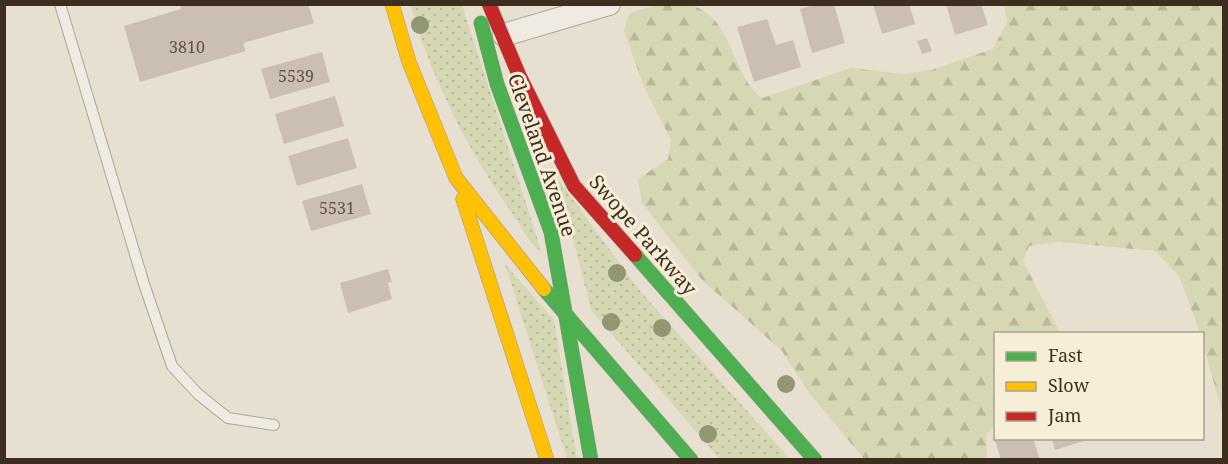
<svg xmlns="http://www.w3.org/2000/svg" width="1228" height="464" font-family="'Noto Serif',serif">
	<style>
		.grass { fill: url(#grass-dots) }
		.forest { fill: url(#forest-firs) }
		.building { fill: #cbbfb2 }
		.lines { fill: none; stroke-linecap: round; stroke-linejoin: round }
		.lane-casing { stroke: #ada599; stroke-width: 12 }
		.street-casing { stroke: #ada599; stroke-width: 24 }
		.fast-casing { stroke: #9c958a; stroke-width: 15 }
		.slow-casing { stroke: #9c958a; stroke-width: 15 }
		.jam-casing { stroke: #9c958a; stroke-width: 15 }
		.lane { stroke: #efebe3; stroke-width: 10 }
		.street { stroke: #efebe3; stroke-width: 22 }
		.fast { stroke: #4caf50; stroke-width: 14 }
		.slow { stroke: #ffc107; stroke-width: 14 }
		.jam { stroke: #c62828; stroke-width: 14 }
		.tree { fill: #929673 }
		.labels { text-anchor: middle; stroke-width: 6; stroke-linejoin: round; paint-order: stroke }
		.number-label { font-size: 16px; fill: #605244 }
		.street-label { font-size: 20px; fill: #3d2e20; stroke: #f7eed8 }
	</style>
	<defs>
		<pattern id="grass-dots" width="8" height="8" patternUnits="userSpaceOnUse" patternTransform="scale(1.5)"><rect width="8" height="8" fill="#d6d7b3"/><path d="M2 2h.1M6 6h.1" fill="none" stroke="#b9b99a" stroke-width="1.8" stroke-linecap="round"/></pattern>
		<pattern id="forest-firs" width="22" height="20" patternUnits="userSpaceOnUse" patternTransform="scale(1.5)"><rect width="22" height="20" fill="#d6d7b3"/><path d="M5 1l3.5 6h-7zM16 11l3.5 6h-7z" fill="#b9b99a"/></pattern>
	</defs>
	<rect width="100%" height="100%" fill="#e7e0d1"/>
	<g class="grass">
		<path d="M410,5H462L542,253C529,243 521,226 512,213C467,149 432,79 410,5Z"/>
		<path d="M558,179L640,291L790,459H720L591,310Z"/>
		<path d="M505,264L554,320L577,459H567Z"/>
	</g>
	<path class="forest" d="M658,5C669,4 681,3 691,5C734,18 730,74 762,98L851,68L902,74L931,70L993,49L1007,22L1004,5H1223V416L1203,343L1202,334L1200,333L1179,276L1155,251L1059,242L1029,246L1023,261L1060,333L996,334L995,425L986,434L987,459H864L810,394L782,351L702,280L642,203L638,179L668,159L671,140L644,87L624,31L629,13Z"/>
	<g class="building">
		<path d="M180,4H308L314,23L243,43L246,51L140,82L124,26L181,9Z"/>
		<path d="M817,4H834L845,43L812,53L800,9Z"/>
		<path d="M873,4H909L915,24L882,34Z"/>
		<path d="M946,4H981L988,25L955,35Z"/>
		<path d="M767,19L776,45L793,40L801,67L754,82L737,27Z"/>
		<path d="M927,38L932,51L922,54L917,41Z"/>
		<path d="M322,52L330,82L270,99L261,69Z"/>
		<path d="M335,96L344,126L284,144L275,114Z"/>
		<path d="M348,138L357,168L297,186L288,156Z"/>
		<path d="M362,184L371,214L311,231L302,201Z"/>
		<path d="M388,269L392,282L388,283L392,299L348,313L340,283Z"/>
		<path d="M1000,438H1033L1040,460H1001L995,440Z"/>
		<path d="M1052,438H1083L1084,441L1055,450Z"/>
	</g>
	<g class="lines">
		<defs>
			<path id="lane" d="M60,4L144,284L172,366L198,394L228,418L274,425"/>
			<path id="street" d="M504,35L609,4"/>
			<g id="fast">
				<path d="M481,23L497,84L551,232L591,460"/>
				<path d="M635,255L815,460"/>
				<path d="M544,289L691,460"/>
			</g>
			<g id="slow">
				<path d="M392,4L409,62L456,178L544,289"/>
				<path d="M463,199L547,460"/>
			</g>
			<path id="jam" d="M489,4L519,75L574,186L635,255"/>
		</defs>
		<use href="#lane" class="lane-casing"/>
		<use href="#street" class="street-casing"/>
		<use href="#fast" class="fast-casing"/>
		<use href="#slow" class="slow-casing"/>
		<use href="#jam" class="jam-casing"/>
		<use href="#lane" class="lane"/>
		<use href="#street" class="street"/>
		<use href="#fast" class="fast"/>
		<use href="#slow" class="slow"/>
		<use href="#jam" class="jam"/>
	</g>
	<g class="tree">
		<circle cx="420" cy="25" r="9"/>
		<circle cx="617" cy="273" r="9"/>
		<circle cx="611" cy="322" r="9"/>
		<circle cx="662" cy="328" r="9"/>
		<circle cx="786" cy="384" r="9"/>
		<circle cx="708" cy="434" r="9"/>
	</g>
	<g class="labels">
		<g class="number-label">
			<text x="187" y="53">3810</text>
			<text x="296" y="82">5539</text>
			<text x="337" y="214">5531</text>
		</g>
		<g class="street-label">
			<text transform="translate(542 155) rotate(71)" y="7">Cleveland Avenue</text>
			<text transform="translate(643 235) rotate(49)" y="7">Swope Parkway</text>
		</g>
	</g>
	<rect width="1228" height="464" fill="none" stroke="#3d2e20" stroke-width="12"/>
	<rect x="994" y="332" width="210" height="108" fill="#f7eed8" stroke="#ada18e" stroke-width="1.5"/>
	<rect x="1006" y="352" width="30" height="9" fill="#4caf50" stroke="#ada18e" stroke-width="1.5"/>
	<text x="1048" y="362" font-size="18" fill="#3d2e20">Fast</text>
	<rect x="1006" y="382" width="30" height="9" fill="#ffc107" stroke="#ada18e" stroke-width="1.5"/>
	<text x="1048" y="392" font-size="18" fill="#3d2e20">Slow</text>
	<rect x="1006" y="412" width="30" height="9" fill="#c62828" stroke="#ada18e" stroke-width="1.5"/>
	<text x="1048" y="422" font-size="18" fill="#3d2e20">Jam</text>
</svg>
